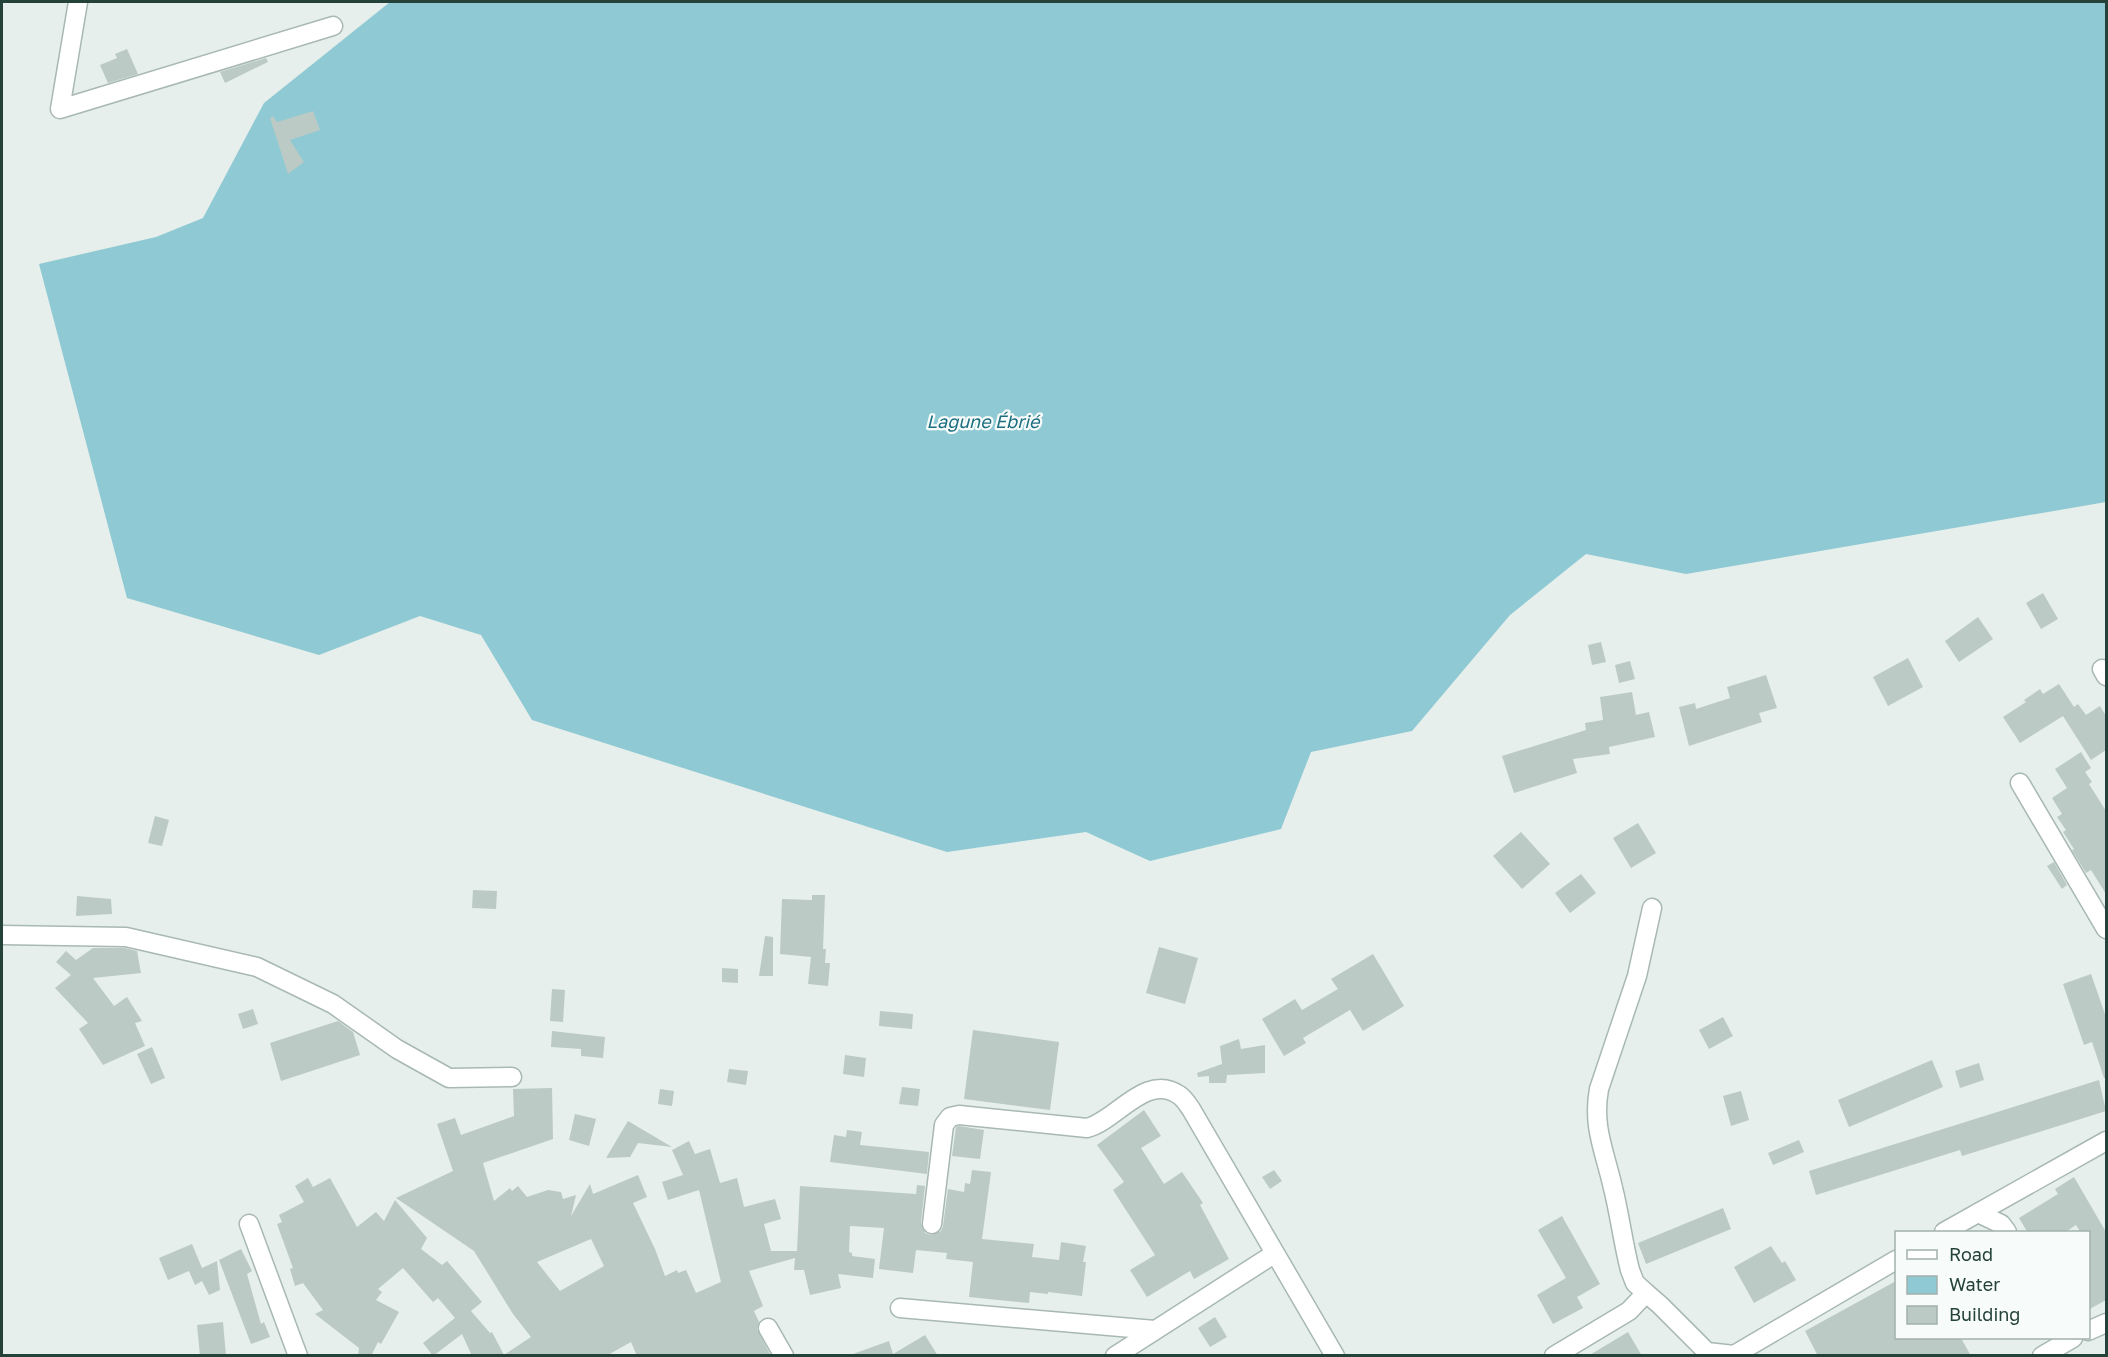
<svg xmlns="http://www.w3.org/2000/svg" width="2108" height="1357" font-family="'Golos Text',sans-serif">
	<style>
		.water { fill: #8ec9d4 }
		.building { fill: #bbcac4; fill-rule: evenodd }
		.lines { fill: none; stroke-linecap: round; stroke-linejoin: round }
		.street-casing { stroke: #a8b8b2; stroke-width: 21 }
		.street { stroke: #fff; stroke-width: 18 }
		.labels { text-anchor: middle; stroke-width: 4.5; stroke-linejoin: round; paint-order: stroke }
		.water-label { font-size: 18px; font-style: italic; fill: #1c6f80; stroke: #f7fbf9 }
	</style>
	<rect width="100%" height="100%" fill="#e6efeb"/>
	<path class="water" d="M390,2H2106V502L1686,574L1586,554L1510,615L1412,731L1311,752L1281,829L1150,861L1086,832L947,852L532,720L481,635L420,616L319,655L127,598L39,264L156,237L203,218L264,103Z"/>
	<g class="building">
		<path d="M127,49L138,74L108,83L100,65L117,58L115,54Z"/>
		<path d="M266,58L268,62L225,83L220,72Z"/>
		<path d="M313,111L320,130L290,140L304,162L288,174L270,118L273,116L277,122Z"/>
		<path d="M2043,593L2058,619L2041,629L2026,603Z"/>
		<path d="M1978,617L1993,639L1959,662L1945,641Z"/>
		<path d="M1601,642L1606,662L1592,665L1588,645Z"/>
		<path d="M1908,658L1923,687L1888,706L1873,677Z"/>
		<path d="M1630,661L1635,679L1619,683L1615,665Z"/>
		<path d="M1766,675L1777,708L1759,713L1762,722L1689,746L1679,707L1695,703L1696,709L1730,698L1727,687Z"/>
		<path d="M2059,684L2074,707L2078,704L2086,715L2100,706L2106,716V750L2091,760L2063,716L2020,743L2003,717L2026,702L2024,700L2040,689L2043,694Z"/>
		<path d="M1632,692L1636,715L1649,712L1655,737L1609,747L1610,754L1573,759L1577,773L1514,793L1502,756L1586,730L1585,723L1603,720L1600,697Z"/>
		<path d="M2081,752L2091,768L2085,772L2092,782L2089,784L2106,811V894L2091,870L2086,873L2072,850L2074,849L2063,832L2066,830L2057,817L2062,814L2052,798L2067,788L2055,769Z"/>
		<path d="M155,816L169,820L162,846L148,843Z"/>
		<path d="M1638,823L1656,853L1631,868L1613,838Z"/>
		<path d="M1521,832L1550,864L1522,889L1493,856Z"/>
		<path d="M2054,862L2067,885L2062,889L2047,866Z"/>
		<path d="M1581,874L1596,893L1570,913L1555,893Z"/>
		<path d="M473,890L497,891L496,909L472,908Z"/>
		<path d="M812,895H825L823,949H826L825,963H830L828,986L808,984L811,957L780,954L782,899L812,900Z"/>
		<path d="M77,896L111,899L112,914L76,916Z"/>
		<path d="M765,936L773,937V976H759Z"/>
		<path d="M1159,947L1198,958L1185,1004L1146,993Z"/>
		<path d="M93,948H125L137,951L141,973L93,978L114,1006L127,997L142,1021L135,1023L145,1046L103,1065L79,1029L88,1023L55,988L71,975L56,962L66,951L76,960Z"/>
		<path d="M1373,954L1404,1006L1363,1031L1350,1010L1303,1038L1306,1043L1284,1056L1262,1019L1295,999L1302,1010L1338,989L1331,979Z"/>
		<path d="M722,968L738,969V983L722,982Z"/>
		<path d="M2091,974L2106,1017V1078H2104L2092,1042L2084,1045L2063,984Z"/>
		<path d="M552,989L565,990L563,1022L550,1021Z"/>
		<path d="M253,1009L258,1024L243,1029L238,1014Z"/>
		<path d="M880,1011L913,1014L912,1029L879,1026Z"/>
		<path d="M1723,1017L1733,1036L1709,1049L1699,1030Z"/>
		<path d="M338,1021L353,1032L360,1055L281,1081L270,1043Z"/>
		<path d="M973,1030L1059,1042L1050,1110L964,1099Z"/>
		<path d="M552,1031L605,1037L603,1058L581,1056V1049L551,1047Z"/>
		<path d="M1239,1039L1241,1049L1265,1045V1073L1227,1075L1226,1083H1209V1076L1198,1077L1197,1073L1222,1064L1220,1046Z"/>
		<path d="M152,1047L165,1078L151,1084L137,1054Z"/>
		<path d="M845,1055L866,1058L864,1077L843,1074Z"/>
		<path d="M1932,1060L1943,1087L1849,1127L1838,1100Z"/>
		<path d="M1979,1063L1984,1080L1960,1088L1955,1071Z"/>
		<path d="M729,1069L748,1071L746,1085L727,1082Z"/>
		<path d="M2099,1080L2106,1111L1962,1156L1960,1150L1816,1195L1809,1171Z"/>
		<path d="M902,1087L920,1089L918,1106L899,1104Z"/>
		<path d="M552,1088L553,1139L483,1163L494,1201L510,1188L512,1191L518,1186L527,1197L548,1190L561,1192L563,1199L576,1195L571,1216L590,1184L593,1194L638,1175L647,1197L633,1203L655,1249L665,1276L677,1270L678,1273L686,1270L696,1293L721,1282L699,1190L668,1200L662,1182L683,1175L672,1150L689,1141L695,1154L710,1149L720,1183L737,1178L744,1207L775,1199L781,1219L764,1224L771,1251H797L800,1186L916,1194L917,1185L925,1186L921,1223L925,1233L931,1235L941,1231L943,1226L948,1189L964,1192L965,1183L970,1184L972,1170L991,1172L982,1239L1034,1244L1032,1257L1059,1260L1061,1242L1086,1246L1083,1262H1086L1082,1296L1048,1292V1294L1030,1292L1029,1303L969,1297L973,1262L946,1259L947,1253L916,1250L913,1273L879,1269L884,1228L850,1226L849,1252L852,1253V1256L875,1259L873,1278L838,1274L841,1288L810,1295L804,1270H794L795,1258L749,1271L763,1306L754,1311L759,1322L757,1329L771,1356H637L631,1342L606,1356H472L462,1334L433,1356L423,1343L455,1318L438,1298L433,1302L403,1268L378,1289L382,1292L376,1300L399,1312L381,1344L378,1342L371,1356H358L359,1348L315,1314L323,1310L303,1283L295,1286L290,1269L293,1268L277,1224L282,1222L279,1215L304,1202L295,1186L308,1178L313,1187L330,1178L357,1227L376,1212L384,1221L395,1200L427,1238L421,1249L442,1265L447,1261L482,1302L471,1311L490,1333L492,1332L504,1355L531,1337L513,1314L474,1251L396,1198L453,1171L437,1124L455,1118L461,1135L514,1116L513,1089ZM591,1239L604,1266L560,1291L537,1262Z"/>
		<path d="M660,1089L674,1091L672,1106L658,1104Z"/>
		<path d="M1741,1091L1749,1120L1731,1126L1723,1096Z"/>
		<path d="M1144,1110L1161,1136L1141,1148L1164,1184L1182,1172L1203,1203L1200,1205L1229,1259L1194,1279L1190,1271L1147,1297L1130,1270L1155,1255L1113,1190L1124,1182L1097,1145Z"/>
		<path d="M575,1114L596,1119L589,1146L569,1140Z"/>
		<path d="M628,1121L672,1147L638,1143L630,1157L606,1158Z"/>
		<path d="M959,1126L984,1130L980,1159L952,1156L956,1127Z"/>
		<path d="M847,1130L862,1132L860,1145L929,1152L927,1174L830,1162L834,1135L846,1137Z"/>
		<path d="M1799,1140L1804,1152L1773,1165L1768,1153Z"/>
		<path d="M1274,1170L1282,1181L1270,1189L1262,1177Z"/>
		<path d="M2074,1177L2106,1232V1300L2088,1310V1233H2081L2076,1225L2064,1233H2028L2019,1218L2058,1194L2055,1189Z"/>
		<path d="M1723,1208L1731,1229L1646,1264L1638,1243Z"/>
		<path d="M1562,1216L1600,1284L1577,1297L1583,1308L1553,1324L1537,1295L1566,1278L1538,1230Z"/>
		<path d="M192,1244L202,1268L217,1261L220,1290L209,1295L202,1281L195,1285L189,1271L168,1280L159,1258Z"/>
		<path d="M1771,1246L1782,1263L1785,1261L1796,1280L1754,1303L1734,1267Z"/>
		<path d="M241,1249L252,1271L247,1274L261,1324L264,1322L270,1337L251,1344L219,1260Z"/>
		<path d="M1896,1281V1338H1961L1971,1356H1818L1805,1331Z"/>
		<path d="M1215,1317L1227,1337L1210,1347L1198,1328Z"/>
		<path d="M223,1322L226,1356H200L197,1325Z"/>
		<path d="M1628,1332L1642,1356H1588Z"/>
		<path d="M925,1335L938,1356H853V1354L889,1341L893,1354Z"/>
	</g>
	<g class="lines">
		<defs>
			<g id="street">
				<path d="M78,2L60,109L333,26"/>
				<path d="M2102,669L2106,676"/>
				<path d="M2020,783L2106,929"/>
				<path d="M2,935L126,937L257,967L333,1004L397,1049L449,1078L512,1077"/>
				<path d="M1978,1213L2001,1224L2007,1232"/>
				<path d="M249,1224L298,1356"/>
				<path d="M932,1224L944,1125L950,1117L959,1115L1087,1128C1116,1121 1146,1072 1179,1095C1184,1098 1188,1105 1191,1109L1335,1356"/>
				<path d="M1944,1232L2106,1141"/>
				<path d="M1646,1293L1660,1305L1707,1352L1734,1355L1896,1260"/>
				<path d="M900,1308L1155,1330"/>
				<path d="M768,1328L784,1356"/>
				<path d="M2088,1331L2106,1323"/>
				<path d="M1115,1356L1274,1254"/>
				<path d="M1554,1356L1629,1311L1646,1293L1635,1283L1630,1270C1623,1243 1620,1216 1613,1188C1605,1152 1592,1127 1599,1089L1637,976L1652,908"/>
				<path d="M2042,1356L2073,1338"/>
			</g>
		</defs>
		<use href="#street" class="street-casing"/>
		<use href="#street" class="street"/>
	</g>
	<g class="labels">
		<g class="water-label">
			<text x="983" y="428">Lagune Ébrié</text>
		</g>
	</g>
	<rect width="2108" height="1357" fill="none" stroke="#24423a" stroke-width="6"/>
	<rect x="1895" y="1231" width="195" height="108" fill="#f7fbf9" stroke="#a3b1ad" stroke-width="1.5"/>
	<rect x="1907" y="1250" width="30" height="9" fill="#ffffff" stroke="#a3b1ad" stroke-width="1.5"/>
	<text x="1949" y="1261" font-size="18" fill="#24423a">Road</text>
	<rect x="1907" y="1276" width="30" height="18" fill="#8ec9d4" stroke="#a3b1ad" stroke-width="1.5"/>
	<text x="1949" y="1291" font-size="18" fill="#24423a">Water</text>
	<rect x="1907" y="1306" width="30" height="18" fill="#bbcac4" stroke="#a3b1ad" stroke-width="1.5"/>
	<text x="1949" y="1321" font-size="18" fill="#24423a">Building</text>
</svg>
